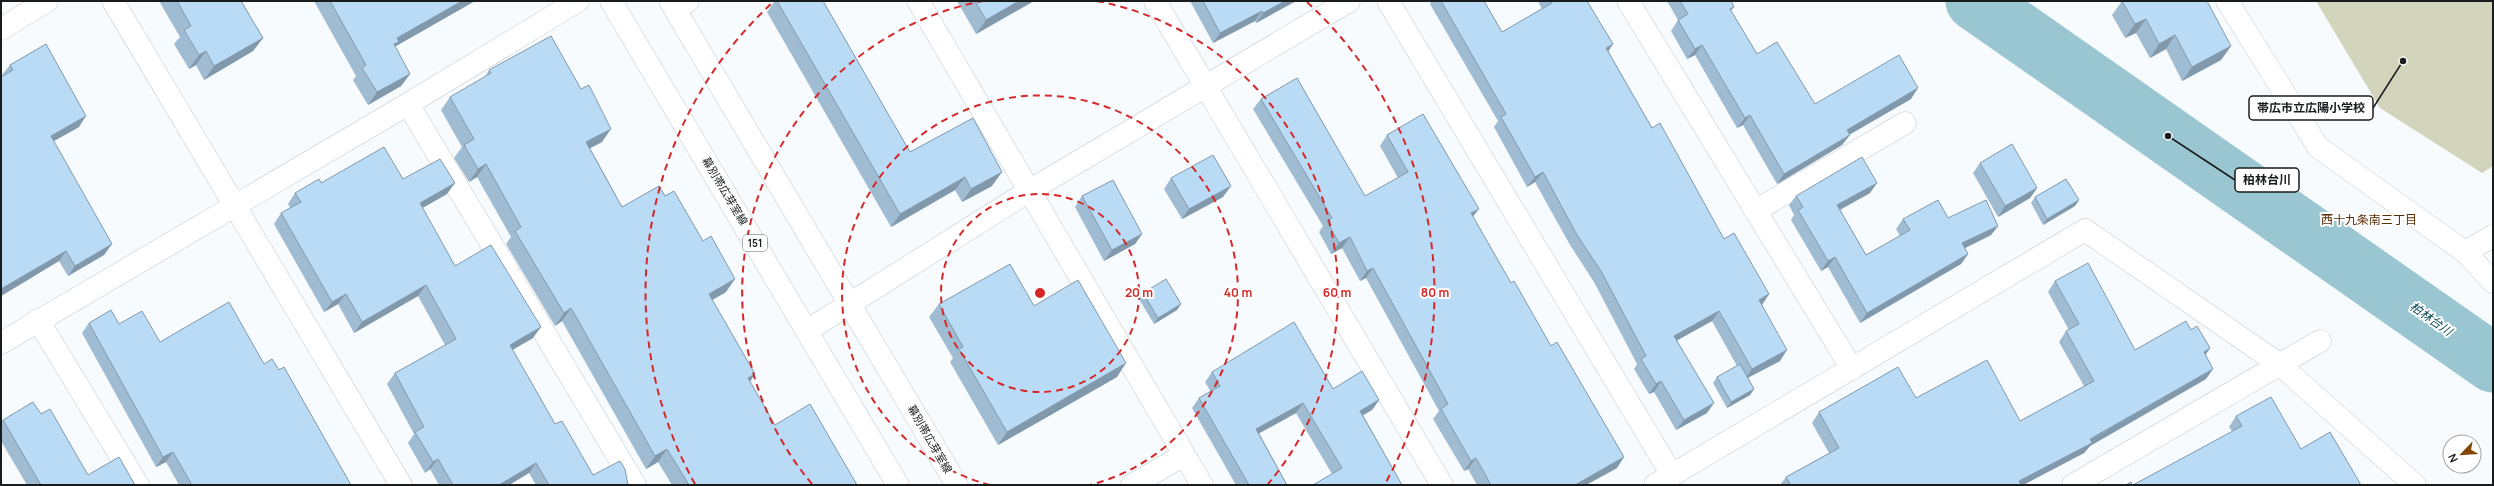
<svg xmlns="http://www.w3.org/2000/svg" width="2494" height="486" font-family="Manrope,'Noto Sans JP',sans-serif">
	<style>
		.green { fill: #d2d5bb }
		.lines { fill: none; stroke-linecap: round; stroke-linejoin: round }
		.river { stroke: #99c6d1; stroke-width: 59 }
		.minor-casing { stroke: #c3c9ce; stroke-width: 23 }
		.major-casing { stroke: #c3c9ce; stroke-width: 23 }
		.minor { stroke: #fff; stroke-width: 22 }
		.major { stroke: #fff; stroke-width: 22 }
		.wall { fill: #a0bcd3 }
		.shaded-wall { fill: #8299ac }
		.building { fill: #badbf5; stroke: #8299ac }
		.ring { fill: none; stroke: #d62828; stroke-width: 2; stroke-dasharray: 7 5 }
		.labels { text-anchor: middle; stroke-width: 4; stroke-linejoin: round; paint-order: stroke }
		.shield { fill: #fff; stroke: #5e6061; stroke-width: 1 }
		.shield-label { font-size: 10px; font-weight: bold; fill: #191c1d }
		.street-label { font-size: 11px; fill: #191c1d; stroke: #fff }
		.neighbourhood-label { font-size: 12px; fill: #582e04; stroke: #fff }
		.water-label { font-size: 12px; font-style: italic; fill: #0e4e5b; stroke: #fff }
		.centre { fill: #d62828; stroke: #fff; stroke-width: 2 }
		.ring-label { font-size: 12px; text-anchor: middle; font-weight: bold; fill: #d62828; stroke: #fff; stroke-width: 4; stroke-linejoin: round; paint-order: stroke }
		.leader { fill: none; stroke: #191c1d; stroke-width: 1.5 }
		.callout-dot { fill: #191c1d; stroke: #fff; stroke-width: 1.5 }
		.callout { fill: #fff; stroke: #191c1d; stroke-width: 1.5 }
		.callout-label { font-size: 12px; text-anchor: middle; font-weight: bold; fill: #191c1d }
	</style>
	<rect width="100%" height="100%" fill="#f7fbfe"/>
	<path class="green" d="M2316,1H2493V166L2482,173L2380,108Z"/>
	<g class="lines">
		<path class="river" d="M1975,1L2493,363"/>
		<defs>
			<g id="minor">
				<path d="M113,1L401,485"/>
				<path d="M918,1L1202,485"/>
				<path d="M1155,1L1442,485"/>
				<path d="M1388,1L1672,475"/>
				<path d="M1628,1L1852,369"/>
				<path d="M2227,1L2318,147L2465,252L2493,282"/>
				<path d="M675,8L688,1"/>
				<path d="M1,29L47,1"/>
				<path d="M408,104L635,485"/>
				<path d="M1755,211L1905,123"/>
				<path d="M2465,252L2493,236"/>
				<path d="M38,320L138,485"/>
				<path d="M808,330L1029,191L1349,1"/>
				<path d="M1,343L408,104L578,1"/>
				<path d="M1132,485L1184,455"/>
				<path d="M1655,485L2085,230L2279,364L2415,485"/>
				<path d="M2073,485L2320,341"/>
			</g>
			<g id="major">
				<path d="M611,1L898,485"/>
				<path d="M670,1L957,485"/>
			</g>
		</defs>
		<use href="#minor" class="minor-casing"/>
		<use href="#major" class="major-casing"/>
		<use href="#minor" class="minor"/>
		<use href="#major" class="major"/>
	</g>
	<g class="wall">
		<path d="M159,1H241L263,38L253,51L204,80L196,65L189,69L174,44L180,37Z"/>
		<path d="M314,1H475L396,46L395,47L410,74L401,86L368,105L353,80L356,76Z"/>
		<path d="M775,1H777L910,152L992,186L962,202L955,190L891,227L767,12Z"/>
		<path d="M957,1H1034L976,34Z"/>
		<path d="M1190,1H1296L1256,23L1255,21L1213,43Z"/>
		<path d="M1431,1H1484L1502,32L1542,9L1538,1H1587L1608,51L1652,128L1724,239L1769,294L1762,304L1780,361L1748,378L1754,389L1750,395L1727,408L1713,383L1717,377L1737,366L1712,321L1677,340L1707,413L1676,430L1654,392L1649,394L1634,369L1637,364L1594,282L1570,245L1535,182L1527,187L1494,127L1498,121L1430,4Z"/>
		<path d="M1667,1H1731L1734,7L1731,11L1757,54L1815,104L1911,99L1849,135L1842,145L1777,184L1743,125L1737,128L1695,55L1687,59L1671,31L1678,20Z"/>
		<path d="M2122,1L2231,46L2221,60L2182,81L2166,49L2150,58L2136,33L2125,38L2112,15Z"/>
		<path d="M10,65L79,127L54,141L104,255L68,276L59,261L1,296V77L3,76L2,75Z"/>
		<path d="M489,70L602,142L590,148L622,207L665,196L726,292L712,300L755,374L750,382L775,425L857,485H672L658,462L646,469L562,321L555,326L506,244L511,237L477,177L469,182L454,158L462,147L441,110L450,97L485,77Z"/>
		<path d="M1261,99L1365,196L1398,178L1380,146L1387,135L1473,217L1617,468L1586,485H1477L1468,469L1464,471L1433,419L1439,411L1366,278L1360,281L1342,248L1331,254L1319,232L1323,226L1253,109Z"/>
		<path d="M1980,163L2037,188L2030,198L1998,217L1973,173Z"/>
		<path d="M1171,178L1223,197L1182,219L1164,189Z"/>
		<path d="M403,179L447,194L422,208L455,266L533,338L512,350L555,424L593,475L628,485H536L529,473L509,485H439L430,469L425,473L408,443L414,434L387,384L395,373L445,345L418,296L354,333L338,304L324,312L274,224L281,213L290,208L288,204L295,193L321,183Z"/>
		<path d="M1870,193L1840,210L1866,255L1900,236L1896,229L1903,219L1948,218L1998,226L1991,235L1965,248L1968,254L1961,264L1860,323L1828,267L1821,271L1791,220L1794,215L1789,205L1796,196Z"/>
		<path d="M1082,196L1142,234L1135,244L1104,261L1075,207Z"/>
		<path d="M2035,197L2079,200L2075,206L2043,225L2031,203Z"/>
		<path d="M2055,281L2135,350L2205,355L2206,379L2090,446L2084,453L2023,485H1780L1786,477L1829,453L1812,423L1819,412L1916,398L2020,421L2084,386L2059,342L2066,331L2069,330L2048,292Z"/>
		<path d="M1143,293L1181,304L1177,310L1154,324L1139,299Z"/>
		<path d="M939,304L1034,306L1117,377L998,445L950,362L953,358L929,317Z"/>
		<path d="M89,323L119,324L160,342L264,364L279,370L351,485H179L166,462L156,467L82,333Z"/>
		<path d="M1212,372L1333,389L1379,400L1372,410L1363,415L1402,485L1332,474L1296,413L1259,433L1287,485H1236L1192,408L1199,398L1211,392L1205,382Z"/>
		<path d="M41,414L88,475L135,485H27L1,441V422L3,420Z"/>
		<path d="M2236,416L2301,449L2232,431L2229,427Z"/>
	</g>
	<g class="shaded-wall">
		<path d="M462,1H475L396,46L390,54L397,38Z"/>
		<path d="M1019,1H1034L976,34L986,20Z"/>
		<path d="M1285,1H1296L1256,23L1263,13Z"/>
		<path d="M1262,11L1255,21L1213,43L1220,33Z"/>
		<path d="M2146,19L2136,33L2125,38L2135,24Z"/>
		<path d="M2175,35L2166,49L2150,58L2159,44Z"/>
		<path d="M263,38L253,51L204,80L214,66Z"/>
		<path d="M1613,44L1606,55V48Z"/>
		<path d="M1702,45L1695,55L1687,59L1695,49Z"/>
		<path d="M2231,46L2221,60L2182,81L2192,67Z"/>
		<path d="M206,51L196,65L189,69L199,55Z"/>
		<path d="M410,74L401,86L368,105L377,92Z"/>
		<path d="M1918,88L1911,99L1840,140L1847,130Z"/>
		<path d="M1750,115L1743,125L1737,128L1745,118Z"/>
		<path d="M86,116L79,127L43,147L51,136Z"/>
		<path d="M611,129L602,142L577,155L586,142Z"/>
		<path d="M1850,135L1842,145L1777,184L1784,174Z"/>
		<path d="M486,164L477,177L469,182L478,169Z"/>
		<path d="M1002,172L992,186L962,202L971,189Z"/>
		<path d="M1543,172L1535,182L1527,187L1535,177Z"/>
		<path d="M965,177L955,190L891,227L900,214Z"/>
		<path d="M455,183L447,194L412,214L420,203Z"/>
		<path d="M1877,183L1870,193L1830,215L1837,205Z"/>
		<path d="M1231,186L1223,197L1182,219L1189,209Z"/>
		<path d="M2037,188L2030,198L1998,217L2005,206Z"/>
		<path d="M2079,200L2075,206L2043,225L2047,219Z"/>
		<path d="M1479,209L1471,219V213Z"/>
		<path d="M1998,226L1991,235L1955,253L1962,243Z"/>
		<path d="M1142,234L1135,244L1104,261L1112,250Z"/>
		<path d="M1350,237L1342,248L1331,254L1339,243Z"/>
		<path d="M112,244L104,255L68,276L75,266Z"/>
		<path d="M66,251L59,261L1,296V289Z"/>
		<path d="M1968,254L1961,264L1860,323L1867,313Z"/>
		<path d="M1835,257L1828,267L1821,271L1828,261Z"/>
		<path d="M1373,268L1366,278L1360,281L1367,271Z"/>
		<path d="M735,279L726,292L700,307L709,294Z"/>
		<path d="M426,285L418,296L354,333L362,322Z"/>
		<path d="M346,294L338,304L324,312L332,302Z"/>
		<path d="M1769,294L1762,305L1759,300Z"/>
		<path d="M1181,304L1177,310L1154,324L1158,318Z"/>
		<path d="M571,308L562,321L555,326L564,313Z"/>
		<path d="M1719,311L1712,321L1667,346L1674,336Z"/>
		<path d="M541,327L533,338L502,356L510,345Z"/>
		<path d="M2210,348L2203,359L2204,352Z"/>
		<path d="M1787,350L1780,361L1745,379L1752,369Z"/>
		<path d="M1126,363L1117,377L998,445L1007,432Z"/>
		<path d="M2213,369L2206,379L2090,446L2084,453L2023,485H2016L2019,481Z"/>
		<path d="M755,374L746,387L748,378Z"/>
		<path d="M1661,381L1654,392L1649,394L1656,384Z"/>
		<path d="M1754,389L1750,395L1727,408L1731,402Z"/>
		<path d="M1379,400L1372,410L1353,421L1360,411Z"/>
		<path d="M1303,403L1296,413L1249,439L1256,429Z"/>
		<path d="M1714,403L1707,413L1676,430L1684,420Z"/>
		<path d="M667,449L658,462L646,469L655,456Z"/>
		<path d="M173,452L166,462L156,467L163,457Z"/>
		<path d="M1624,457L1617,468L1586,485H1575Z"/>
		<path d="M1476,458L1468,469L1464,471L1471,461Z"/>
		<path d="M438,459L430,469L425,473L433,462Z"/>
		<path d="M536,463L529,473L509,485H499Z"/>
	</g>
	<g class="building">
		<path d="M177,1H241L263,38L214,66L206,51L199,55L184,30L191,26Z"/>
		<path d="M330,1H462L397,38L399,42L394,44L410,74L377,92L362,68L366,65Z"/>
		<path d="M777,1H823L910,152L973,118L1002,172L971,189L965,177L900,214Z"/>
		<path d="M975,1H1019L986,20Z"/>
		<path d="M1203,1H1285L1263,13L1262,11L1220,33Z"/>
		<path d="M1441,1H1484L1502,32L1552,3L1551,1H1587L1613,44L1606,48L1652,128L1660,123L1724,239L1734,233L1769,294L1759,300L1787,350L1752,369L1719,311L1674,336L1714,403L1684,420L1661,381L1656,384L1641,359L1646,356L1601,271L1577,235L1543,172L1535,177L1501,117L1506,114Z"/>
		<path d="M1680,1H1731L1734,7L1730,9L1757,54L1777,42L1815,104L1899,55L1918,88L1847,130L1850,135L1784,174L1750,115L1745,118L1702,45L1695,49L1678,20L1688,14Z"/>
		<path d="M2122,1H2207L2231,46L2192,67L2175,35L2159,44L2146,19L2135,24Z"/>
		<path d="M551,36L581,89L589,85L611,129L586,142L622,207L659,186L665,196L674,191L703,241L711,236L735,279L709,294L755,374L748,378L775,425L810,404L857,485H689L667,449L655,456L571,308L564,313L515,231L521,227L486,164L478,169L464,145L474,139L450,97L491,73L489,70Z"/>
		<path d="M46,44L86,116L51,136L112,244L75,266L66,251L1,289V77L13,70L10,65Z"/>
		<path d="M1297,78L1365,196L1408,172L1387,135L1423,114L1479,209L1471,213L1511,283L1514,281L1551,346L1557,342L1624,457L1575,485H1491L1476,458L1471,461L1441,409L1448,404L1373,268L1367,271L1350,237L1339,243L1327,221L1332,218L1261,99Z"/>
		<path d="M2012,144L2037,188L2005,206L1980,163Z"/>
		<path d="M384,147L403,179L440,159L455,183L420,203L455,266L491,245L541,327L510,345L555,424L562,421L593,475L620,461L625,469L628,485H549L536,463L499,485H453L438,459L433,462L415,432L424,427L395,373L456,339L426,285L362,322L346,294L332,302L281,213L301,202L295,193L319,179L321,183Z"/>
		<path d="M1213,155L1231,186L1189,209L1171,178Z"/>
		<path d="M1862,157L1877,183L1837,205L1866,255L1910,230L1903,219L1938,200L1948,218L1986,200L1998,226L1962,243L1968,254L1867,313L1835,257L1828,261L1798,210L1803,207L1796,196Z"/>
		<path d="M2066,179L2079,200L2047,219L2035,197Z"/>
		<path d="M1113,180L1142,234L1112,250L1082,196Z"/>
		<path d="M2088,263L2135,350L2186,321L2191,330L2197,326L2210,348L2204,352L2213,369L2090,439L2092,443L2019,481L2021,485H1787L1790,484L1786,477L1839,448L1819,412L1898,367L1916,398L1987,360L2020,421L2094,381L2066,331L2079,324L2055,281Z"/>
		<path d="M1010,264L1034,306L1078,280L1126,363L1007,432L959,349L963,347L939,304Z"/>
		<path d="M1166,279L1181,304L1158,318L1143,293Z"/>
		<path d="M229,302L264,364L272,359L279,370L284,367L351,485H192L173,452L163,457L89,323L111,310L119,324L142,311L160,342Z"/>
		<path d="M1294,322L1333,389L1362,371L1379,400L1360,411L1402,485H1313L1342,468L1303,403L1256,429L1287,485H1249L1199,398L1220,386L1212,372Z"/>
		<path d="M1740,364L1754,389L1731,402L1717,377Z"/>
		<path d="M2271,397L2301,449L2330,432L2361,485H2133L2242,426L2236,416Z"/>
		<path d="M33,402L41,414L50,409L88,475L119,457L135,485H41L3,420Z"/>
		<path d="M2131,482L2132,485H2126Z"/>
	</g>
	<g class="ring">
		<circle cx="1040" cy="293" r="99"/>
		<path d="M990 485A198 198 0 1 1 1090 485"/>
		<path d="M812 484A297 297 0 0 1 983 1M1097 1A297 297 0 0 1 1268 484"/>
		<path d="M695 484A395 395 0 0 1 773 2M1307 2A395 395 0 0 1 1385 484"/>
	</g>
	<g class="labels">
		<rect class="shield" x="743" y="235" width="24" height="16" rx="3"/>
		<g class="shield-label">
			<text x="755" y="247">151</text>
		</g>
		<g class="street-label">
			<text transform="translate(725 191) rotate(59)" y="4">幕別帯広芽室線</text>
			<text transform="translate(930 439) rotate(60)" y="4">幕別帯広芽室線</text>
		</g>
		<g class="neighbourhood-label">
			<text x="2369" y="224">西十九条南三丁目</text>
		</g>
		<g class="water-label">
			<text transform="translate(2431 319) rotate(35)" y="4">柏林台川</text>
		</g>
	</g>
	<circle cx="1040" cy="293" r="6" class="centre"/>
	<g class="ring-label">
		<text x="1139" y="297">20 m</text>
		<text x="1238" y="297">40 m</text>
		<text x="1337" y="297">60 m</text>
		<text x="1435" y="297">80 m</text>
	</g>
	<path class="leader" d="M2403 61L2373 108M2168 136L2235 180"/>
	<g class="callout-dot">
		<circle cx="2403" cy="61" r="4"/>
		<circle cx="2168" cy="136" r="4"/>
	</g>
	<g class="callout">
		<rect x="2249" y="96" width="124" height="24" rx="4"/>
		<rect x="2235" y="168" width="64" height="24" rx="4"/>
	</g>
	<g class="callout-label">
		<text x="2311" y="112">帯広市立広陽小学校</text>
		<text x="2267" y="184">柏林台川</text>
	</g>
	<rect width="2494" height="486" fill="none" stroke="#191c1d" stroke-width="4"/>
	<g transform="translate(2462 454) rotate(245)"><circle r="19" fill="#ffffff" stroke="#a3a4a5"/>
	<path d="M0-3L7 15L0 10L-7 15Z" fill="#834603"/>
	<text y="-6" font-size="11" font-weight="bold" text-anchor="middle" fill="#191c1d">N</text>
	</g>
</svg>
